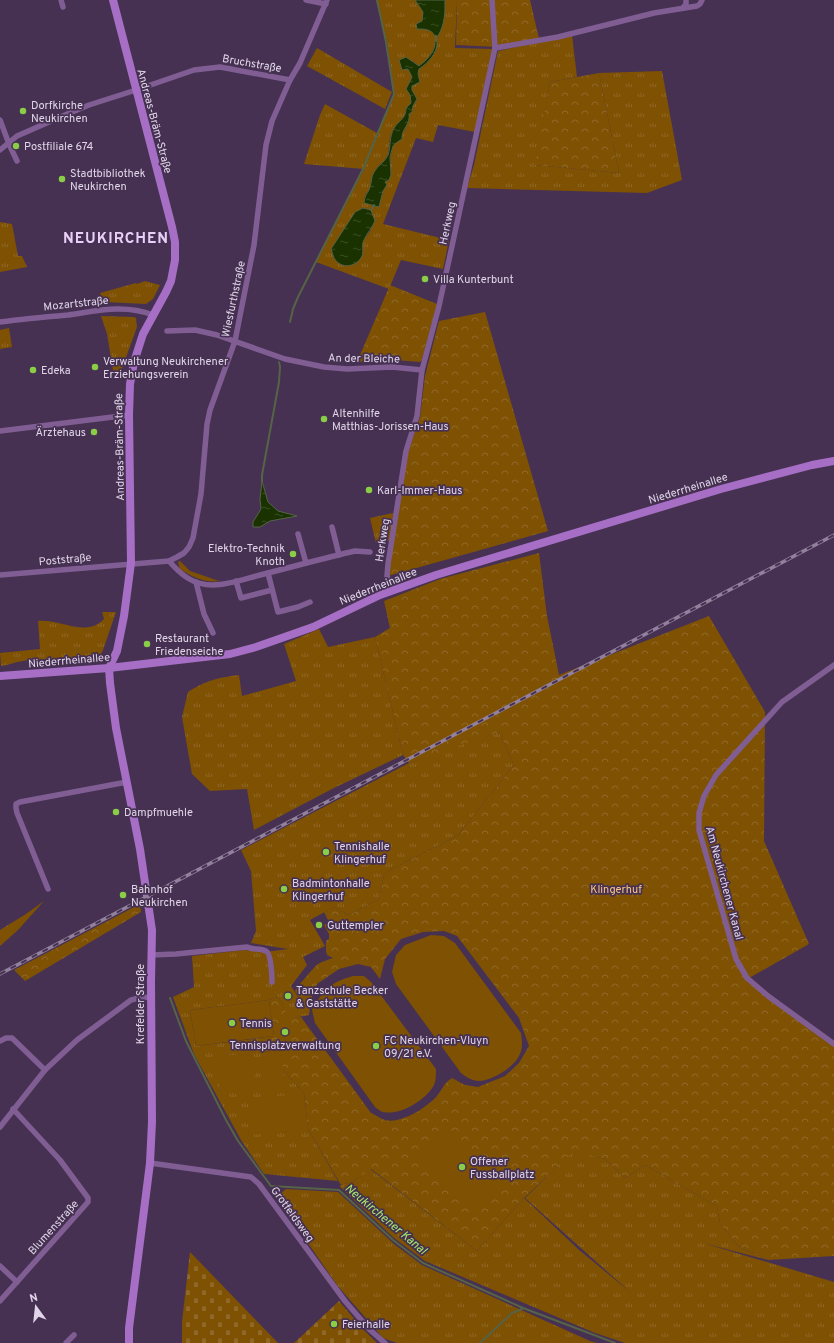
<svg xmlns="http://www.w3.org/2000/svg" width="834" height="1343" font-family="Overpass,sans-serif">
	<style>
		.grass { fill: url(#grass-tufts); fill-rule: evenodd }
		.forest { fill: url(#forest-crowns) }
		.cemetery { fill: url(#cemetery-stones) }
		.pitch { fill: #7e5103 }
		.water { fill: url(#water-ripples); stroke: #556346 }
		.lines { fill: none; stroke-linecap: round; stroke-linejoin: round }
		.stream { stroke: #556346; stroke-width: 2 }
		.minor { stroke: #805e94; stroke-width: 5.5 }
		.secondary { stroke: #a66fc5; stroke-width: 8 }
		.rail-casing { stroke: #92819c; stroke-width: 3.5 }
		.rail { stroke: #463152; stroke-width: 2; stroke-dasharray: 6; stroke-linecap: butt }
		.poi-dot { fill: #8ace47; stroke: #463152; stroke-width: 1.5 }
		.labels { text-anchor: middle; stroke-width: 3.5; stroke-linejoin: round; paint-order: stroke }
		.street-label { font-size: 11px; fill: #e1d5e9; stroke: #463152 }
		.poi-label { font-size: 11px; fill: #e1d5e9; stroke: #463152; text-anchor: start }
		.park-label { font-size: 11px; fill: #fac684; stroke: #463152 }
		.water-label { font-size: 12px; font-style: italic; fill: #a5e86b; stroke: #463152 }
		.district-label { font-size: 15px; font-weight: bold; letter-spacing: 1px; fill: #e9d0f9; stroke: #463152 }
	</style>
	<defs>
		<pattern id="grass-tufts" width="24" height="20" patternUnits="userSpaceOnUse"><rect width="24" height="20" fill="#7e5103"/><path d="M3 7l-1-3M5 7V3M7 7l1-3M15 17l-1-3M17 17v-4M19 17l1-3" fill="none" stroke="#906928"/></pattern>
		<pattern id="forest-crowns" width="20" height="18" patternUnits="userSpaceOnUse"><rect width="20" height="18" fill="#7e5103"/><path d="M2 6a3 3 0 1 1 6 0M12 15a3 3 0 1 1 6 0" fill="none" stroke="#906928"/></pattern>
		<pattern id="cemetery-stones" width="16" height="16" patternUnits="userSpaceOnUse"><rect width="16" height="16" fill="#7e5103"/><path d="M2 7V4a2 2 0 0 1 4 0v3zM10 15v-3a2 2 0 0 1 4 0v3z" fill="#906928"/></pattern>
		<pattern id="water-ripples" width="26" height="14" patternUnits="userSpaceOnUse"><rect width="26" height="14" fill="#193200"/><path d="M2 4q2-2 4 0t4 0M15 11q2-2 4 0t4 0" fill="none" stroke="#3a4f25"/></pattern>
	</defs>
	<rect width="100%" height="100%" fill="#463152"/>
	<g class="grass">
		<path d="M376,0H415L423,11L422,21L427,29L433,32L445,16V0H457L455,48L493,49L475,132L438,125L433,142L416,138L383,224L449,240L443,269L401,260L389,289L316,262L364,169L304,164L320,115L325,104L377,133L370,154L394,94L387,42ZM436,46L427,63L419,69C418,76 419,82 412,86L411,90L417,99L413,106L412,112L409,114C410,121 404,132 400,137C398,140 394,144 393,147C390,157 390,164 391,175L385,182V188L383,191V195H365L370,189L371,179L378,166L384,161L388,154L390,137L394,128L405,116L411,103L412,77L408,69L413,61L419,66L427,60ZM355,212L371,230L363,241V254L347,225Z"/>
		<path d="M572,35L577,77L550,82L536,165L619,173L599,73L662,71L682,180L647,193L467,188L474,165L498,51Z"/>
		<path d="M317,48L392,92L385,109L307,66Z"/>
		<path d="M0,222L12,224L18,256H22L27,267L0,272Z"/>
		<path d="M145,281L160,285L153,299L146,304L104,302L100,293L136,283L137,284Z"/>
		<path d="M101,316L134,317L136,318L137,327L120,374H114L113,370L107,334Z"/>
		<path d="M9,328L12,347L0,349V330Z"/>
		<path d="M393,513L391,540L376,543L370,518Z"/>
		<path d="M180,561L190,571L219,581C205,583 192,577 180,569L178,562Z"/>
		<path d="M102,612H116L103,650C102,652 101,654 100,655C90,663 39,657 23,661C15,662 9,665 1,666L0,653L40,649L38,621C61,619 86,638 104,619Z"/>
		<path d="M319,629L328,647L375,637L403,755L332,789L254,830L247,789L210,791L192,774L182,717L188,692C207,680 217,678 239,675L242,696L296,681L284,644Z"/>
		<path d="M499,732L514,765L457,836L390,870L384,875L379,899L349,915L334,907L310,920L325,946L303,957L307,965L291,986L304,1006L311,1002L309,1015L289,1019L278,997L269,1000L190,1010L196,1046L253,1039L261,1052L277,1050L279,1066L304,1093L308,1129L338,1181L264,1174L241,1140L194,1054L173,997L194,987L192,956L244,950L265,952L288,949L251,943L256,931L251,871L241,850L409,763L457,745Z"/>
		<path d="M44,901L18,930L0,946V930L26,914Z"/>
		<path d="M574,1150L605,1159L625,1178L645,1165L717,1206L720,1223L738,1246L768,1260L703,1243L834,1282V1343H625L595,1333L425,1261L394,1238L340,1187L341,1185L354,1181L370,1169L477,1251L524,1198L578,1249L630,1292L525,1198Z"/>
		<path d="M286,1189L338,1192L394,1244L422,1265L590,1341L597,1343H397L383,1338L337,1285L276,1197Z"/>
	</g>
	<g class="forest">
		<path d="M457,0H530L539,39L497,47L456,45Z"/>
		<path d="M599,73L619,173L535,165L550,82Z"/>
		<path d="M390,285L437,304L422,360L420,362L394,360L357,362Z"/>
		<path d="M485,312L548,531L388,576L408,452L420,417L425,376L439,321Z"/>
		<path d="M539,553L547,616L559,675L709,616L765,712L764,841L809,944L749,978L834,1044V1256L768,1260L738,1246L720,1223L717,1206L645,1165L625,1178L605,1159L574,1151L524,1198L477,1251L371,1169L354,1181L341,1185L308,1129L304,1093L279,1066L277,1050L261,1052L253,1039L274,1036L269,1000L278,997L289,1018L301,1017L371,1113C376,1115 381,1119 385,1120C401,1124 426,1108 436,1097C442,1090 444,1083 452,1078L465,1085L478,1087L505,1076L519,1063L529,1046L519,1018L457,936L444,931L423,932L401,939L385,959L380,979L371,967L358,964L339,969L317,984L311,999L304,1006L295,991C297,987 315,966 318,964C323,961 328,960 333,958L327,955L326,951V941L329,939V934L324,925L329,922L324,912L334,907L349,915L379,899L384,875L390,870L457,836L514,765L499,732L409,763L403,755L375,637L390,628L384,601L440,579Z"/>
		<path d="M140,904L141,912L25,981L14,970Z"/>
	</g>
	<g class="cemetery">
		<path d="M190,1252L278,1343H182V1322Z"/>
		<path d="M339,1301L363,1329L377,1343H294Z"/>
	</g>
	<g class="pitch">
		<path d="M431,935L444,936L455,943L521,1033C522,1041 523,1047 520,1054C515,1067 492,1081 479,1081C472,1081 466,1077 461,1073L396,984L392,972L396,955L405,945Z"/>
		<path d="M353,976H364L371,982L436,1069C436,1074 436,1081 434,1085C426,1100 400,1116 383,1112C381,1112 378,1109 375,1107L315,1023L312,1010C323,990 331,982 353,976Z"/>
		<path d="M269,1000L274,1036L196,1046L190,1010Z"/>
		<path d="M281,1050L285,1088L265,1089L262,1053Z"/>
		<path d="M252,1054L256,1089L220,1091L216,1056Z"/>
		<path d="M303,1094L308,1129L249,1135L248,1099Z"/>
		<path d="M447,1129L507,1176L479,1209L417,1159Z"/>
	</g>
	<g class="water">
		<path d="M415,0H445C445,13 445,24 438,36H435C431,29 425,29 417,29L416,24L422,21L423,12Z"/>
		<path d="M435,41H437C438,53 428,63 419,69L418,74L420,82L412,86V90L417,99L413,106L412,112L409,114C411,124 401,129 402,139L396,143L393,146L390,157L391,175L389,180L385,182L387,185L383,191L379,207L364,203C365,193 368,194 370,187C372,181 371,177 374,172C378,165 385,162 388,155C391,146 389,137 394,128C399,120 406,119 406,108L411,103L410,95L406,89L412,77L408,69L402,70L399,60L406,57L419,66C427,60 436,51 435,41Z"/>
		<path d="M363,208L371,210L375,221C372,228 367,233 364,240C361,245 364,251 362,256C357,267 341,270 334,258C333,255 332,252 331,249L355,212Z"/>
		<path d="M262,481L268,502L278,511L297,516L270,521L260,527H253V522L261,509L260,499Z"/>
	</g>
	<g class="lines">
		<g class="stream">
			<path d="M436,36V41"/>
			<path d="M371,210L374,205"/>
			<path d="M290,322L293,309L298,297L363,169L394,94L386,42L377,0"/>
			<path d="M262,481V475L279,382L280,367L279,362"/>
			<path d="M170,998L186,1041L226,1120L238,1141L271,1186L339,1190L393,1240L423,1263L523,1308L615,1343"/>
			<path d="M480,1343L512,1313L522,1309"/>
		</g>
		<g class="minor">
			<path d="M61,0L63,7"/>
			<path d="M306,0L326,4"/>
			<path d="M683,8L686,4V0"/>
			<path d="M495,48L558,37L654,13L697,6L700,4L702,0"/>
			<path d="M0,120L9,144L17,161"/>
			<path d="M0,150L17,136L65,115L89,105L136,90L194,70L220,67L290,80"/>
			<path d="M0,322C23,319 45,317 68,315C97,311 124,304 153,315"/>
			<path d="M167,331L195,330L217,335L285,359L324,367L347,369L392,367L422,370"/>
			<path d="M0,431L129,415"/>
			<path d="M332,527L339,555"/>
			<path d="M298,534L306,563"/>
			<path d="M169,561C181,575 193,585 213,585C228,585 245,579 260,575C292,567 324,558 355,551L370,552"/>
			<path d="M268,573L278,612L298,607L310,602"/>
			<path d="M0,575L169,561L177,557L184,553L189,547L193,538L201,494L207,424L210,410L235,341L254,245L266,145L272,121L290,80L300,63L327,0"/>
			<path d="M236,581L241,598L272,590"/>
			<path d="M196,582L204,614L213,633"/>
			<path d="M392,590L387,576L388,564L406,451L417,416L422,370L439,306L495,48L492,0"/>
			<path d="M834,665L782,702L716,775L704,796L699,813V830L736,959L747,978L768,996L834,1044"/>
			<path d="M48,889L17,813L16,808V804L20,802L127,782"/>
			<path d="M151,955L176,954L247,947C253,950 260,948 266,951C271,953 272,975 272,982"/>
			<path d="M0,1041L6,1038H12L45,1070"/>
			<path d="M0,1127L45,1070L77,1040L131,1000L139,998L151,997"/>
			<path d="M150,1163L251,1177L259,1184L345,1301L369,1329L385,1343"/>
			<path d="M0,1266L17,1282"/>
			<path d="M0,1301L88,1202V1198L60,1160L13,1109"/>
			<path d="M66,1343L74,1335"/>
		</g>
		<g class="secondary">
			<path d="M113,0L172,227L175,242V260L171,281L166,292L143,334L134,362L130,384L129,415L131,563L124,616L117,651L109,668L110,683L116,728L140,849L152,930L151,981L152,1122L150,1163L129,1328V1343"/>
			<path d="M0,676L109,668L230,654L256,647L313,627L380,595L436,575L721,489L812,465L834,461"/>
		</g>
		<defs>
			<path id="rail" d="M0,974L834,535"/>
		</defs>
		<use href="#rail" class="rail-casing"/>
		<use href="#rail" class="rail"/>
	</g>
	<g class="poi-dot">
		<circle cx="23" cy="111" r="4"/>
		<circle cx="16" cy="146" r="4"/>
		<circle cx="62" cy="179" r="4"/>
		<circle cx="425" cy="279" r="4"/>
		<circle cx="95" cy="367" r="4"/>
		<circle cx="33" cy="370" r="4"/>
		<circle cx="324" cy="419" r="4"/>
		<circle cx="94" cy="432" r="4"/>
		<circle cx="369" cy="490" r="4"/>
		<circle cx="293" cy="554" r="4"/>
		<circle cx="147" cy="644" r="4"/>
		<circle cx="116" cy="812" r="4"/>
		<circle cx="326" cy="852" r="4"/>
		<circle cx="284" cy="889" r="4"/>
		<circle cx="123" cy="895" r="4"/>
		<circle cx="319" cy="925" r="4"/>
		<circle cx="288" cy="996" r="4"/>
		<circle cx="232" cy="1023" r="4"/>
		<circle cx="285" cy="1032" r="4"/>
		<circle cx="376" cy="1046" r="4"/>
		<circle cx="462" cy="1167" r="4"/>
		<circle cx="334" cy="1324" r="4"/>
	</g>
	<g class="labels">
		<g class="street-label">
			<text transform="translate(252 63) rotate(10)" y="4">Bruchstraße</text>
			<text transform="translate(155 121) rotate(75)" y="4">Andreas-Bräm-Straße</text>
			<text transform="translate(447 223) rotate(-78)" y="4">Herkweg</text>
			<text transform="translate(233 299) rotate(-78)" y="4">Wiesfurthstraße</text>
			<text transform="translate(76 303) rotate(-6)" y="4">Mozartstraße</text>
			<text transform="translate(364 358) rotate(1)" y="4">An der Bleiche</text>
			<text transform="translate(119 447) rotate(-91)" y="4">Andreas-Bräm-Straße</text>
			<text transform="translate(688 488) rotate(-17)" y="4">Niederrheinallee</text>
			<text transform="translate(382 540) rotate(-81)" y="4">Herkweg</text>
			<text transform="translate(65 559) rotate(-5)" y="4">Poststraße</text>
			<text transform="translate(378 586) rotate(-22)" y="4">Niederrheinallee</text>
			<text transform="translate(69 660) rotate(-5)" y="4">Niederrheinallee</text>
			<text transform="translate(725 883) rotate(75)" y="4">Am Neukirchener Kanal</text>
			<text transform="translate(140 1004) rotate(-90)" y="4">Krefelder Straße</text>
			<text transform="translate(293 1214) rotate(54)" y="4">Grotfeldsweg</text>
			<text transform="translate(53 1227) rotate(-48)" y="4">Blumenstraße</text>
		</g>
		<g class="poi-label">
			<text x="31" y="109">Dorfkirche<tspan x="31" dy="13">Neukirchen</tspan></text>
			<text x="24" y="150">Postfiliale 674</text>
			<text x="70" y="177">Stadtbibliothek<tspan x="70" dy="13">Neukirchen</tspan></text>
			<text x="433" y="283">Villa Kunterbunt</text>
			<text x="103" y="365">Verwaltung Neukirchener<tspan x="103" dy="13">Erziehungsverein</tspan></text>
			<text x="41" y="374">Edeka</text>
			<text x="332" y="417">Altenhilfe<tspan x="332" dy="13">Matthias-Jorissen-Haus</tspan></text>
			<text x="86" y="436" text-anchor="end">Ärztehaus</text>
			<text x="377" y="494">Karl-Immer-Haus</text>
			<text x="285" y="552" text-anchor="end">Elektro-Technik<tspan x="285" dy="13">Knoth</tspan></text>
			<text x="155" y="642">Restaurant<tspan x="155" dy="13">Friedenseiche</tspan></text>
			<text x="124" y="816">Dampfmuehle</text>
			<text x="334" y="850">Tennishalle<tspan x="334" dy="13">Klingerhuf</tspan></text>
			<text x="292" y="887">Badmintonhalle<tspan x="292" dy="13">Klingerhuf</tspan></text>
			<text x="131" y="893">Bahnhof<tspan x="131" dy="13">Neukirchen</tspan></text>
			<text x="327" y="929">Guttempler</text>
			<text x="296" y="994">Tanzschule Becker<tspan x="296" dy="13">&amp; Gaststätte</tspan></text>
			<text x="240" y="1027">Tennis</text>
			<text x="384" y="1044">FC Neukirchen-Vluyn<tspan x="384" dy="13">09/21 e.V.</tspan></text>
			<text x="285" y="1049" text-anchor="middle">Tennisplatzverwaltung</text>
			<text x="470" y="1165">Offener<tspan x="470" dy="13">Fussballplatz</tspan></text>
			<text x="342" y="1328">Feierhalle</text>
		</g>
		<g class="park-label">
			<text x="616" y="893">Klingerhuf</text>
		</g>
		<g class="water-label">
			<text transform="translate(386 1219) rotate(40)" y="4">Neukirchener Kanal</text>
		</g>
		<g class="district-label">
			<text x="116" y="243">NEUKIRCHEN</text>
		</g>
	</g>
	<g transform="translate(36 1307) rotate(345)" stroke="#463152" stroke-width="3" paint-order="stroke">
	<path d="M0-3L7 15L0 10L-7 15Z" fill="#e1d5e9"/>
	<text y="-6" font-size="11" font-weight="bold" text-anchor="middle" fill="#e1d5e9">N</text>
	</g>
</svg>
